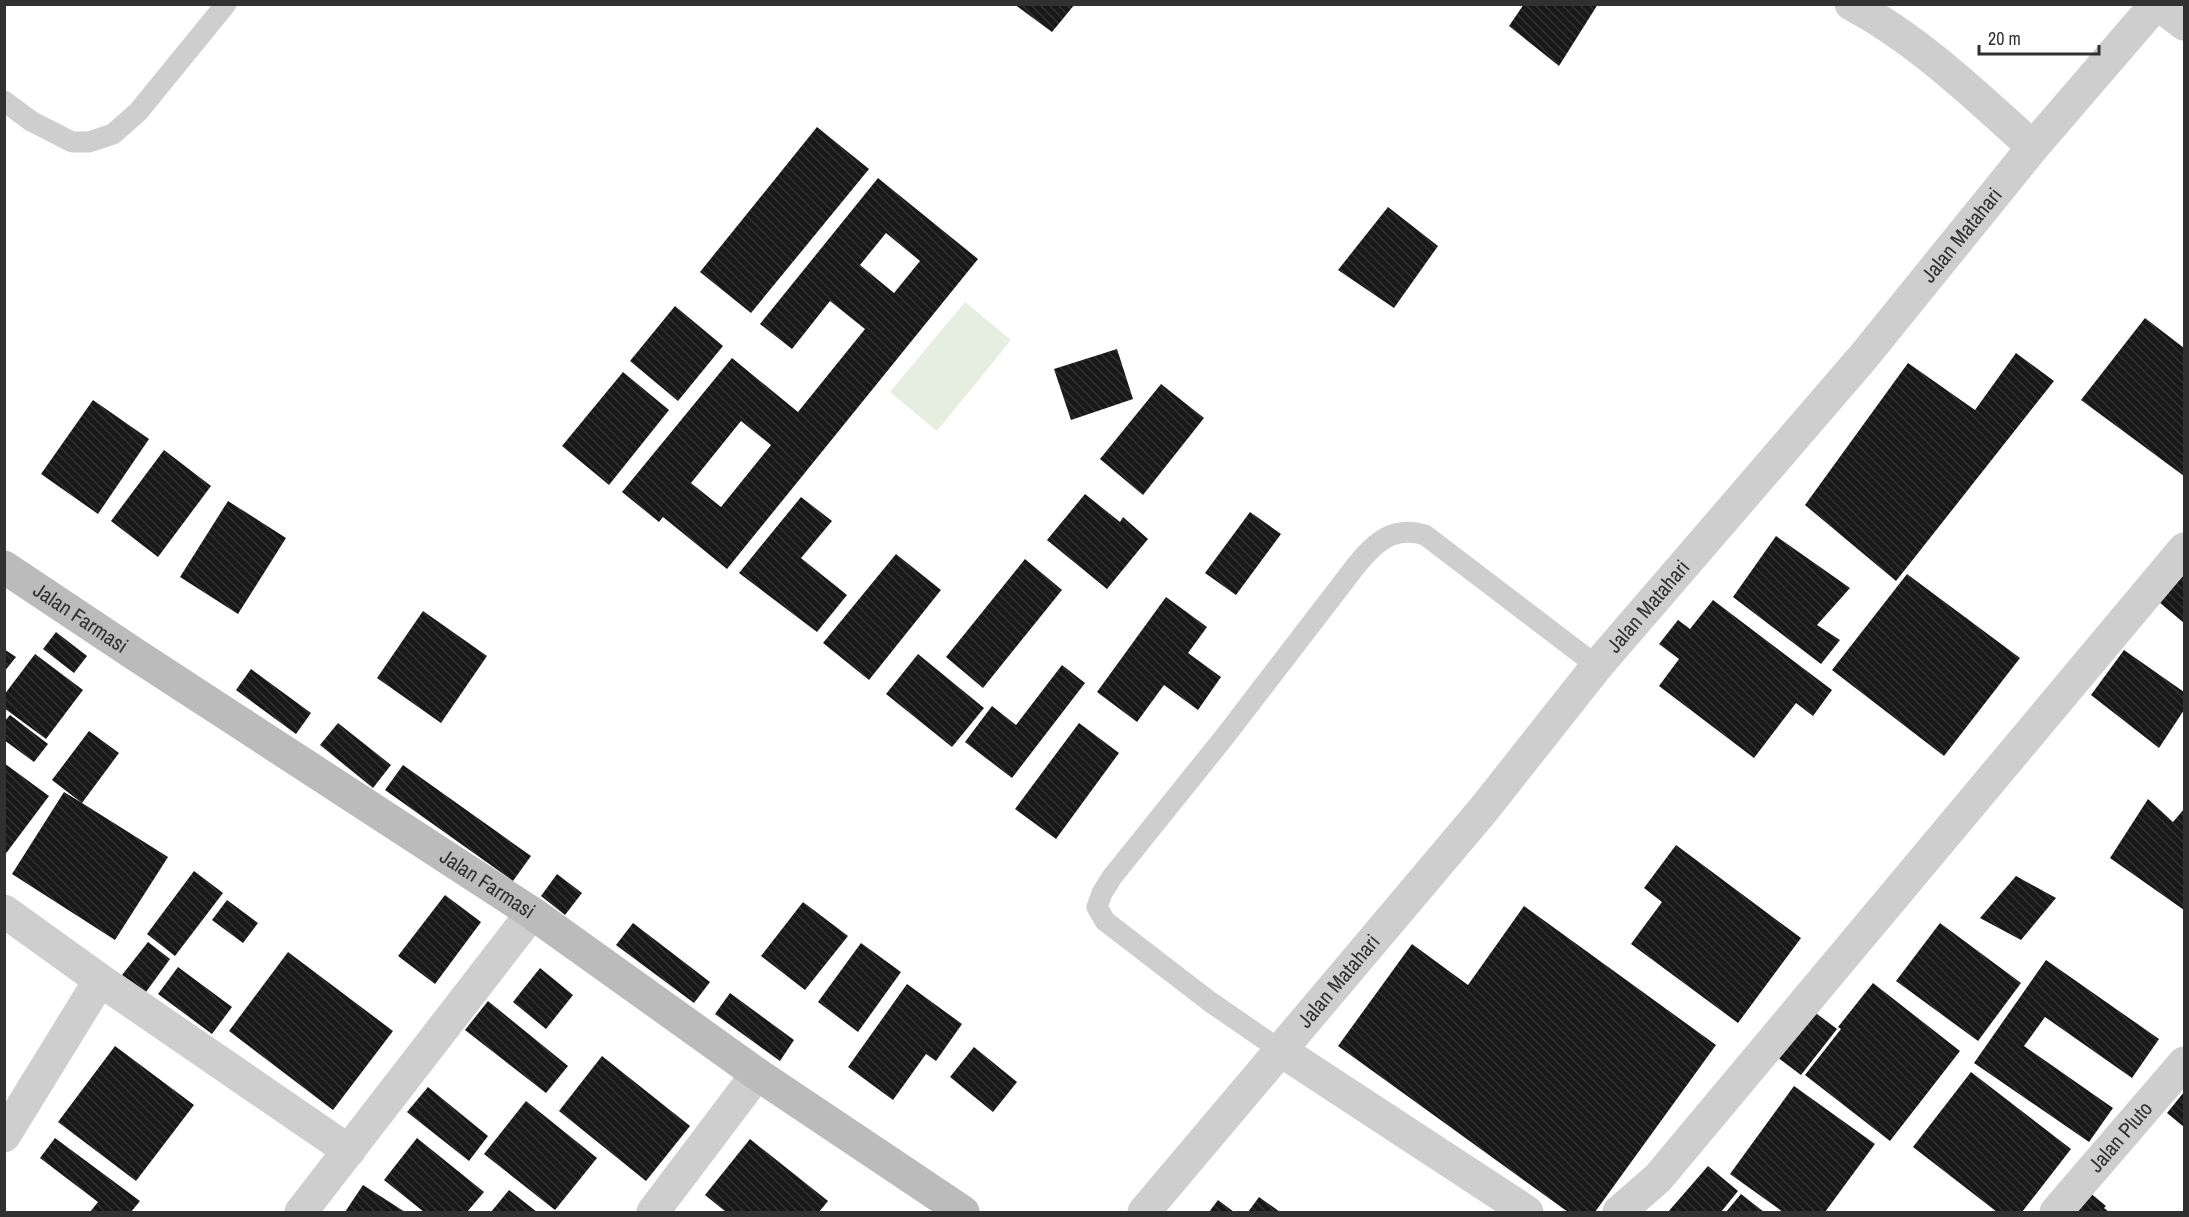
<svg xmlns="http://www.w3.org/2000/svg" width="2189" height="1217" font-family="'Archivo Narrow',sans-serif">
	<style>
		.pitch { fill: #e6eedf }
		.building { fill: url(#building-back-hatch); fill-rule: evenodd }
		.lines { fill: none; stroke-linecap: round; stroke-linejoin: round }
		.lane { stroke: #cecece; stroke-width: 21 }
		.street { stroke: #cecece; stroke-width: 33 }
		.secondary { stroke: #bbb; stroke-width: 33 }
		.labels { text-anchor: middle; stroke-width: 6; stroke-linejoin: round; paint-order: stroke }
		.street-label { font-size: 21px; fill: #313131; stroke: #fff }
	</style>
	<defs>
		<pattern id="building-back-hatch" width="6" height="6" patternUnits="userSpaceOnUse" patternTransform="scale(1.5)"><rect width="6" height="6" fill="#181818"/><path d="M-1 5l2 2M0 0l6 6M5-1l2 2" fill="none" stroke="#313131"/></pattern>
	</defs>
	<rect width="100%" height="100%" fill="#fff"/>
	<path class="pitch" d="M965,302L1011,340L937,431L890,392Z"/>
	<g class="building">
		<path d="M1014,4H1075L1052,32Z"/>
		<path d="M1524,4H1598L1559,66L1509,26Z"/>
		<path d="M817,127L869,169L751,313L700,272Z"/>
		<path d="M878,178L978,259L727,569L663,517L659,522L622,492L732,358L798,412L865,329L830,301L792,349L760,324ZM886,233L920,261L894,293L860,265ZM741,421L771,445L721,507L691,483Z"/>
		<path d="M1388,207L1438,246L1394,308L1338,270Z"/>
		<path d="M675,306L723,346L678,401L630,361Z"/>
		<path d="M2145,318L2184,348V476L2081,400Z"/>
		<path d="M1117,349L1133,399L1071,420L1054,369Z"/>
		<path d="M2016,353L2054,381L1896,581L1805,505L1908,363L1975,410Z"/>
		<path d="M623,372L669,410L609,485L562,446Z"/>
		<path d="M1161,384L1204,418L1143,495L1100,459Z"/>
		<path d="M93,400L149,439L98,514L41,474Z"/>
		<path d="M164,450L211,486L158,557L111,521Z"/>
		<path d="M1085,494L1120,522L1123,517L1148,539L1107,589L1047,540Z"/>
		<path d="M801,497L832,521L801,558L847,595L817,632L739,573Z"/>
		<path d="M228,501L286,538L238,614L180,577Z"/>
		<path d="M1250,512L1281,534L1236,595L1205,573Z"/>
		<path d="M1776,536L1850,588L1817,625L1840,640L1821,664L1733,597Z"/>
		<path d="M896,554L941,590L869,680L823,643Z"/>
		<path d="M1025,559L1062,590L983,688L946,657Z"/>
		<path d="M1907,574L2020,658L1944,756L1832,670Z"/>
		<path d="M2184,575V623L2159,602Z"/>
		<path d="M1166,597L1207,627L1188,653L1221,677L1198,710L1164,685L1137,722L1097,692Z"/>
		<path d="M1713,600L1832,690L1813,716L1796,703L1754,758L1659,686L1679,659L1659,644L1678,620L1690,629Z"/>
		<path d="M423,611L487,656L441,723L377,678Z"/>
		<path d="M56,632L87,656L74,673L43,649Z"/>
		<path d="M4,649L16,657L4,672Z"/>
		<path d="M2124,650L2184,692V710L2159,748L2091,695Z"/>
		<path d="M35,654L83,690L46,739L4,708V695Z"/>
		<path d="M918,654L984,708L952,747L886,694Z"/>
		<path d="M1062,665L1085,683L1012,778L965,742L992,706L1016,725Z"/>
		<path d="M251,669L311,713L296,734L236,690Z"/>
		<path d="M10,715L48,744L34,762L4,740V722Z"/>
		<path d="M338,723L391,765L373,788L320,745Z"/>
		<path d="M1079,723L1119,753L1056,839L1015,809Z"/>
		<path d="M89,731L119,753L82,803L168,857L115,940L12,874L64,792L82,803L52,780Z"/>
		<path d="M4,763L49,796L4,856Z"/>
		<path d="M403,765L531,856L513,881L385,790Z"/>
		<path d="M2148,799L2173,822L2184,809V910L2110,858Z"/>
		<path d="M1676,845L1801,938L1738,1023L1631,944L1662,902L1644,888Z"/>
		<path d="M194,871L223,893L175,956L147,934Z"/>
		<path d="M557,874L582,893L565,915L541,896Z"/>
		<path d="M2016,876L2056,898L2021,940L1980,918Z"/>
		<path d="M445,895L481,922L435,984L398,956Z"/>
		<path d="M227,900L258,923L243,943L212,920Z"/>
		<path d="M803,902L848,936L805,990L761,956Z"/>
		<path d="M1524,906L1716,1045L1595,1212H1568L1338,1046L1412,944L1468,985Z"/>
		<path d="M633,923L710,982L694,1003L616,945Z"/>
		<path d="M1940,923L2021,983L1978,1041L1896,981Z"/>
		<path d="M148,942L170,959L146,992L122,975Z"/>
		<path d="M861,943L901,972L858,1032L818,1002Z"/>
		<path d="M288,952L393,1031L333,1110L229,1031Z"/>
		<path d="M2046,960L2159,1039L2132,1078L2045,1017L2024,1046L2113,1108L2089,1142L1974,1063Z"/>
		<path d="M178,967L232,1007L212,1034L158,994Z"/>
		<path d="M540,968L573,995L546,1029L513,1002Z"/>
		<path d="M1873,983L1960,1051L1890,1141L1805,1075L1841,1029L1838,1027Z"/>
		<path d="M907,984L962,1024L936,1061L926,1054L893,1100L848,1067Z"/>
		<path d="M730,993L794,1040L780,1061L715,1014Z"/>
		<path d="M488,1001L568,1066L546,1093L465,1030Z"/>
		<path d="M1809,1008L1837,1029L1801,1075L1773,1054Z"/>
		<path d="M115,1046L194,1105L136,1181L58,1122Z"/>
		<path d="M974,1047L1017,1082L993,1112L950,1077Z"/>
		<path d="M602,1056L690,1126L646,1181L559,1111Z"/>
		<path d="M1971,1072L2071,1149L2022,1212H1997L1913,1147Z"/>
		<path d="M1794,1086L1875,1144L1825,1212H1783L1730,1174Z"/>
		<path d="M428,1087L488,1136L469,1161L407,1112Z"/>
		<path d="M2184,1092V1127L2167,1113Z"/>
		<path d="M526,1101L597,1158L555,1210L484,1154Z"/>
		<path d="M55,1138L140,1201L131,1212H90L98,1202L40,1158Z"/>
		<path d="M417,1138L484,1192L467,1212H424L384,1180Z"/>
		<path d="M750,1139L828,1201L819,1212H726L705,1195Z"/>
		<path d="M1708,1166L1738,1191L1721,1212H1668Z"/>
		<path d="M363,1185L405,1212H345Z"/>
		<path d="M509,1190L537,1212H491Z"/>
		<path d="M2089,1192L2106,1206L2104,1208L2109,1212H2071Z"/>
		<path d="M1741,1194L1764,1212H1726Z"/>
		<path d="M1259,1197L1280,1212H1248Z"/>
		<path d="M1218,1200L1234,1212H1209Z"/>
	</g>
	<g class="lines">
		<g class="lane">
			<path d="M4,101L31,121L72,142H89L113,134L138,112L226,4"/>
			<path d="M1280,1050L1209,1001L1105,921L1097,907L1102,893L1112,877L1226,735L1355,567C1374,543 1393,525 1425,535L1597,666"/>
		</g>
		<g class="street">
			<path d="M1851,4C1920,41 1975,95 2033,147"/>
			<path d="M2158,4L2184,24"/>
			<path d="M4,911L100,980L349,1151"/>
			<path d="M1280,1050L1527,1212"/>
			<path d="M4,1136L100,980"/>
			<path d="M301,1212L532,913"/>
			<path d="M653,1212L757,1074"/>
			<path id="s1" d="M1144,1212L1484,809L1597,666L1864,356L2033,147L2156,4"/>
			<path d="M1619,1212L1658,1178L2184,549"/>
			<path id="s2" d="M2056,1212L2184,1063"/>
		</g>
		<path class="secondary" id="s3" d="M4,567L136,655L532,913L757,1074L963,1212"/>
	</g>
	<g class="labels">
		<g class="street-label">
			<text dy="7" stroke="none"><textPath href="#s1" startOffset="1274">Jalan Matahari</textPath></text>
			<text dy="7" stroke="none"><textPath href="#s1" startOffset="788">Jalan Matahari</textPath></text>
			<text dy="7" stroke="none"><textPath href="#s3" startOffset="92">Jalan Farmasi</textPath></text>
			<text dy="7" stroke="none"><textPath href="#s3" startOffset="578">Jalan Farmasi</textPath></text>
			<text dy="7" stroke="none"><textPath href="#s1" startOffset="302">Jalan Matahari</textPath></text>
			<text dy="7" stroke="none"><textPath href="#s2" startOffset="99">Jalan Pluto</textPath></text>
		</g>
	</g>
	<rect width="2189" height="1217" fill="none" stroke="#313131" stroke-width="12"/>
	<path d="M1979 45v9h120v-9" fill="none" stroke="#313131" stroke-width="3"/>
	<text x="1988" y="45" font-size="18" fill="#313131" stroke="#ffffff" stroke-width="4.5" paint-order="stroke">20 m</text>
</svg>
